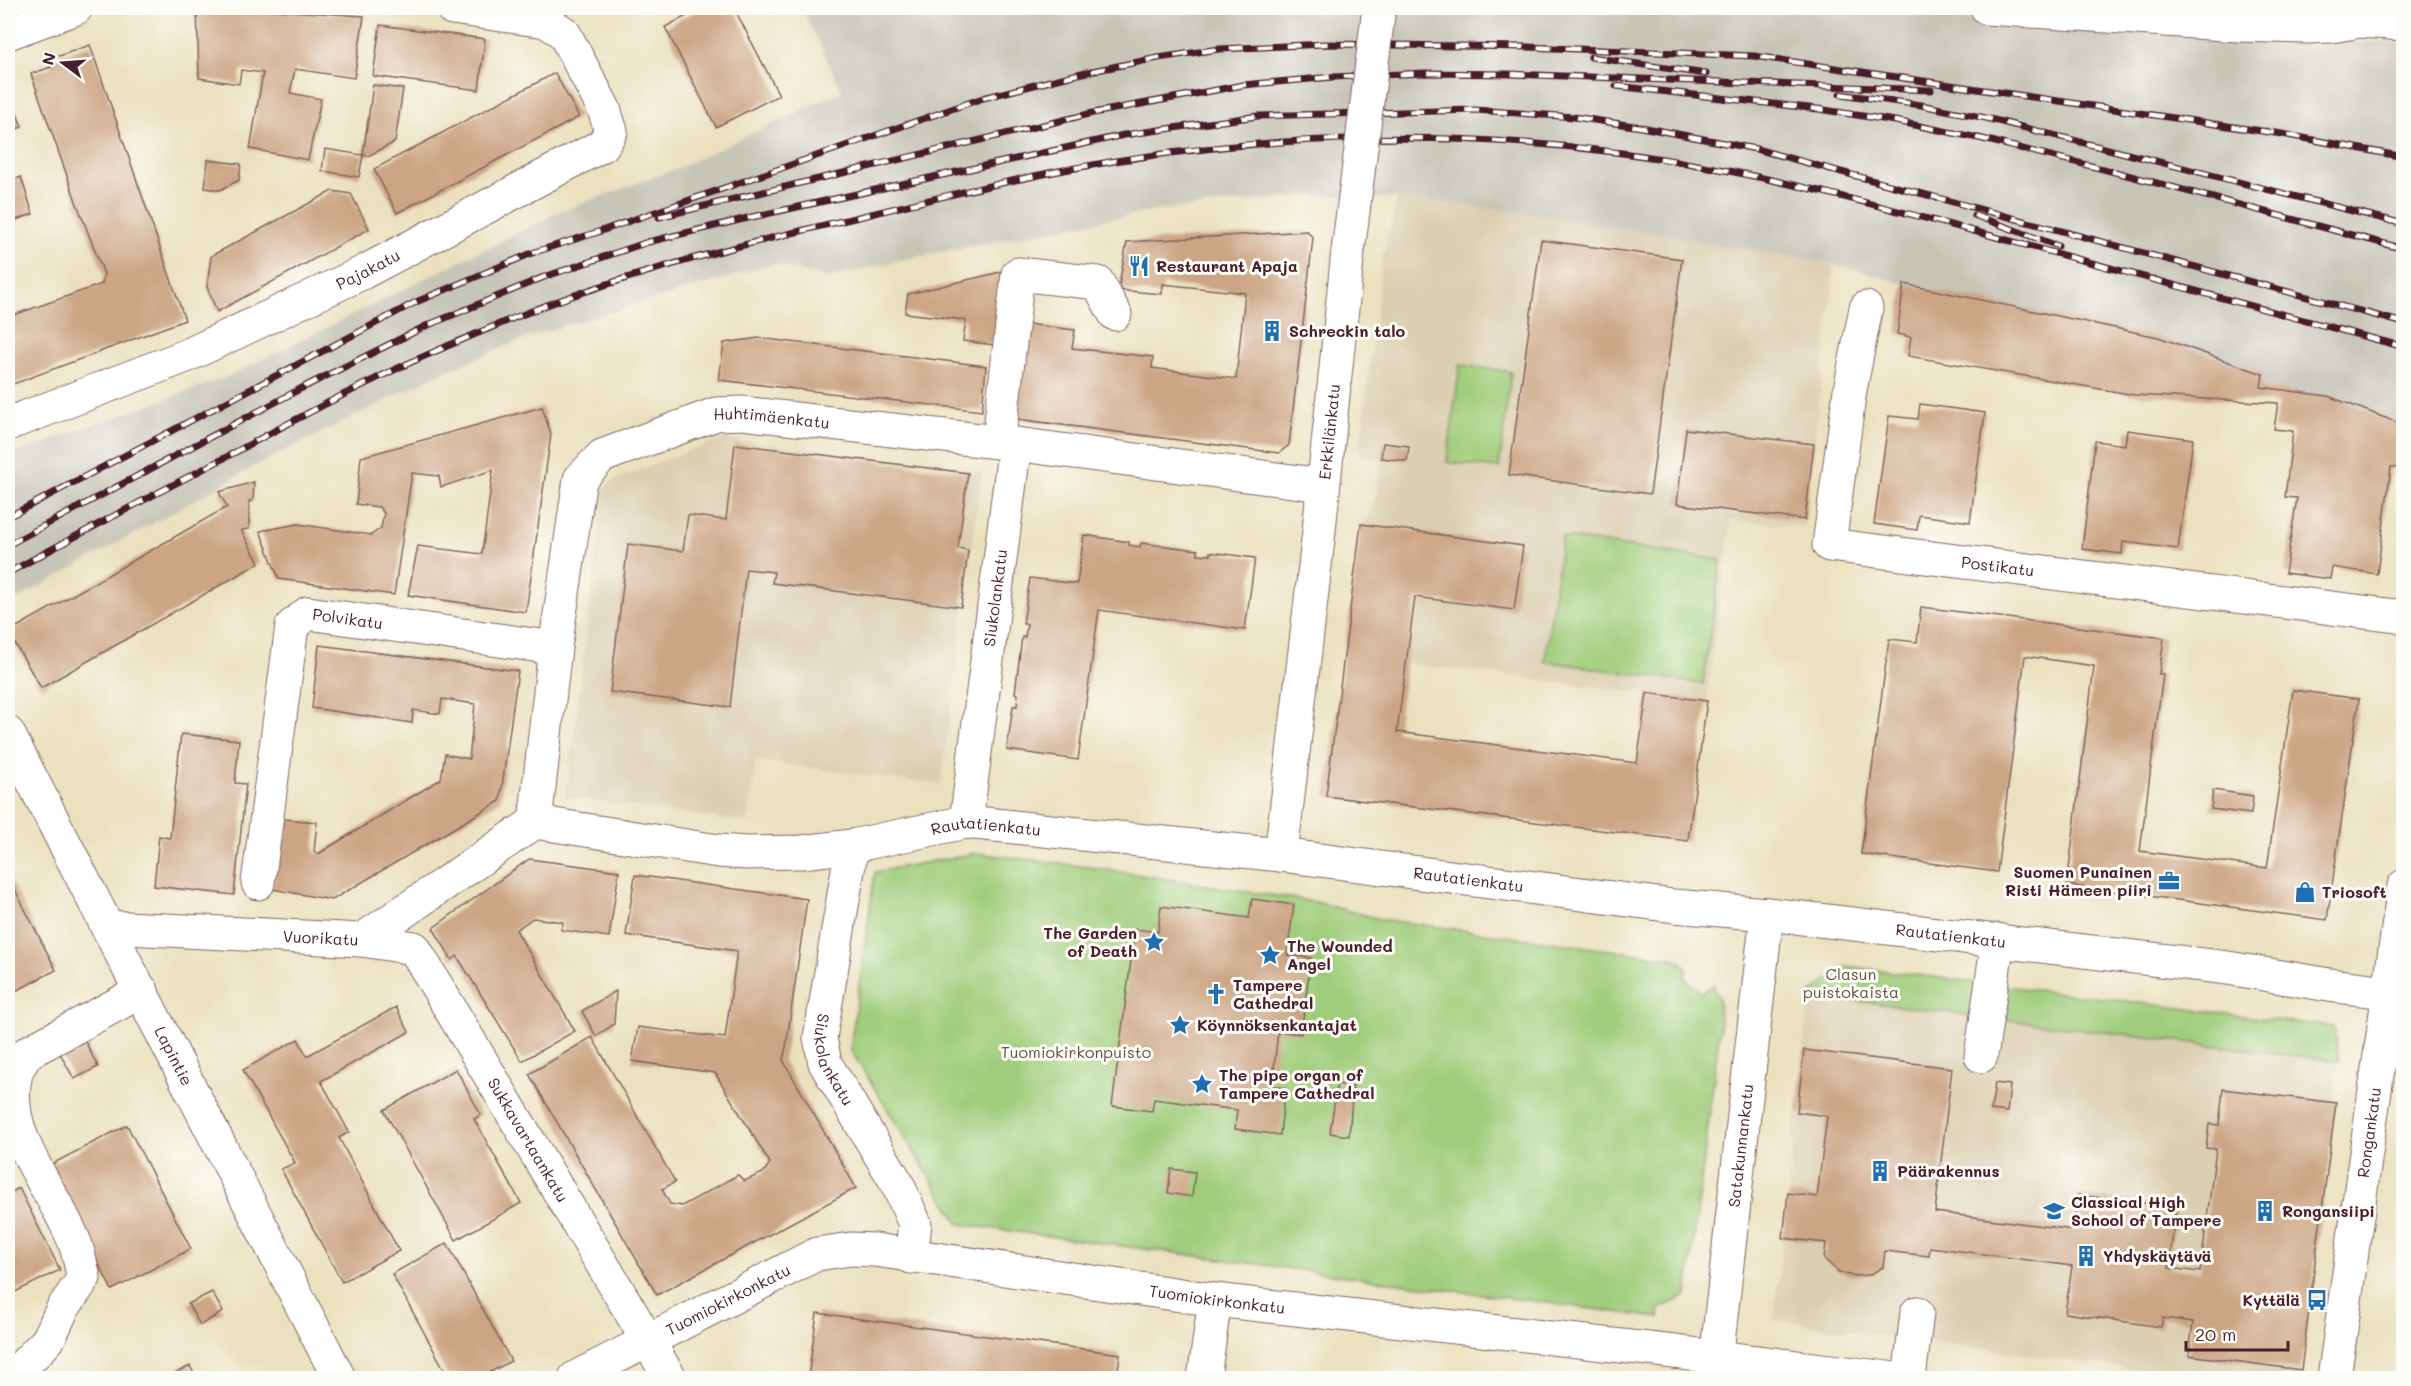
<svg xmlns="http://www.w3.org/2000/svg" width="2411" height="1386" font-family="Mali,sans-serif">
	<style>
		.built { fill: #dccfb1 }
		.industrial { fill: #c7c4b8 }
		.green { fill: #a0cd7b; stroke: #757653; stroke-width: 1.5 }
		.building { fill: #cca584 }
		.lines { fill: none; stroke-linecap: round; stroke-linejoin: round }
		.minor-casing { stroke: #82635f; stroke-width: 35 }
		.major-casing { stroke: #82635f; stroke-width: 35 }
		.minor { stroke: #fff; stroke-width: 33 }
		.major { stroke: #fff; stroke-width: 33 }
		.rail-casing { stroke: #4a1f2b; stroke-width: 7 }
		.rail { stroke: #fdfcf7; stroke-width: 4.5; stroke-dasharray: 14; stroke-linecap: butt }
		.minor-bridge-casing { stroke: #82635f; stroke-width: 35; stroke-linecap: butt }
		.minor-bridge { stroke: #fff; stroke-width: 33 }
		.labels { text-anchor: middle; stroke-width: 6; stroke-linejoin: round; paint-order: stroke }
		.poi-label { font-size: 16px; font-weight: bold; fill: #4a1f2b; stroke: #fdfcf7; text-anchor: start }
		.street-label { font-size: 16px; fill: #4a1f2b; stroke: #fdfcf7 }
		.park-label { font-size: 16px; fill: #645343; stroke: #fdfcf7 }
	</style>
	<rect width="100%" height="100%" fill="#fdfcf7"/>
	<filter id="ink" filterUnits="userSpaceOnUse"><feTurbulence type="fractalNoise" baseFrequency=".0167" numOctaves="2"/><feDisplacementMap in="SourceGraphic" scale="12" xChannelSelector="R" yChannelSelector="G"/><feConvolveMatrix kernelMatrix="1 2 1 2 8 2 1 2 1" color-interpolation-filters="sRGB"/></filter>
	<filter id="wash" filterUnits="userSpaceOnUse"><feTurbulence type="fractalNoise" baseFrequency=".008" numOctaves="4" result="noise"/><feDisplacementMap in="SourceGraphic" scale="24" xChannelSelector="R" yChannelSelector="G"/><feGaussianBlur stdDeviation="1.35" result="paint"/><feColorMatrix in="noise" values="0 0 0 0 0 0 0 0 0 0 0 0 0 0 0 0 0 1.4 0 .05"/><feComposite in="paint" operator="in"/></filter>
	<g filter="url(#wash)">
		<rect width="100%" height="100%" fill="#ebe1bf"/>
		<g class="built">
			<path d="M1397,198L1536,214L1835,264L1804,528L1731,520L1707,701L1343,655L1361,524L1373,511L1381,459L1359,456L1382,260Z"/>
			<path d="M723,438L982,472L941,785L756,761L748,823L566,797L604,489L613,480Z"/>
			<path d="M1809,995L2339,1061L2301,1378H2194L1774,1320Z"/>
		</g>
		<path class="industrial" d="M802,8H1906L1985,22L2403,43V425L2328,396L2261,387L2263,374L2158,337L1904,284L1835,264L1536,214L1397,198L1310,195L1152,211L901,260L827,278L773,264L530,336L439,374L270,458L8,604V456L229,376L559,212L676,169L842,91Z"/>
		<g class="green">
			<path d="M1460,365L1511,372L1499,468L1447,462Z"/>
			<path d="M1562,537L1721,560L1703,684L1545,661Z"/>
			<path d="M976,853L1096,868L1315,902L1380,919L1676,959L1683,964L1687,970L1684,978L1702,993L1713,985L1719,998L1720,1028L1687,1295L1660,1309L1659,1318L959,1224L850,1049L875,872Z"/>
			<path d="M1845,966L2334,1027L2339,1061L1809,995Z"/>
		</g>
		<g id="blocks">
			<g class="building">
				<path d="M197,8H244L364,16L354,78L295,69L290,93L321,99L308,160L250,149L263,73L241,70L239,84L199,78Z"/>
				<path d="M702,8H734L779,95L716,127L665,27Z"/>
				<path d="M380,25L485,39L479,90L373,76Z"/>
				<path d="M90,45L185,320L8,386V317L102,284L104,274L77,204L31,74L51,67L48,60Z"/>
				<path d="M555,73L579,117L397,213L374,169Z"/>
				<path d="M373,85L403,89L395,142L368,156L363,155Z"/>
				<path d="M8,89L22,127L8,132Z"/>
				<path d="M325,149L363,155L359,177L322,171Z"/>
				<path d="M208,160L241,164L239,180L220,190L205,188Z"/>
				<path d="M21,177L33,214L10,222L8,214V182Z"/>
				<path d="M332,191L351,194L369,229L217,312L207,287L211,256Z"/>
				<path d="M1307,231L1313,238L1289,445L1279,453L1008,418L1019,323L1075,330L1072,348L1153,357L1152,368L1236,379L1245,293L1163,284L1162,294L1118,290L1127,242Z"/>
				<path d="M1541,240L1682,259L1650,494L1509,475Z"/>
				<path d="M1013,269L1003,346L963,341L966,320L905,313L908,294Z"/>
				<path d="M1904,284L2158,337L2263,374L2261,387L2328,396L2404,425V469L2391,467L2377,574L2332,567L2330,579L2285,573L2297,498L2285,497L2293,431L2274,429L2278,403L2135,395L1908,356L1911,337L1897,334Z"/>
				<path d="M759,338L986,366L982,411L719,380L724,343Z"/>
				<path d="M1920,404L1985,413L1970,522L1919,515L1917,530L1874,524L1889,416L1918,419Z"/>
				<path d="M542,407L551,434L526,612L408,595L418,546L482,554L493,470L441,487L439,476L412,473L394,595L279,579L260,531L298,524L371,535L381,528L384,513L379,507L356,504L361,457Z"/>
				<path d="M1686,429L1814,444L1805,520L1677,504Z"/>
				<path d="M2127,430L2193,439L2178,549L2123,542L2122,554L2082,549L2095,441L2125,445Z"/>
				<path d="M1383,443L1409,446L1407,461L1381,458Z"/>
				<path d="M735,444L968,473L958,548L968,550L961,607L772,583L774,572L746,569L730,707L610,692L628,544L683,551L688,515L726,520Z"/>
				<path d="M254,482L253,501H249V529L241,530L259,563L41,688L8,632L227,507L219,492Z"/>
				<path d="M1361,524L1523,546L1514,610L1415,597L1397,732L1637,763L1647,693L1707,701L1688,841L1326,796Z"/>
				<path d="M1084,535L1129,542V545L1140,547L1141,543L1198,550V554L1210,555V552L1255,558L1245,630L1099,610L1078,760L1007,750L1013,706H1017L1018,694L1015,693L1022,637H1025L1027,624H1023L1030,578L1077,584Z"/>
				<path d="M1921,607L2164,638L2159,674H2163L2140,851L2267,868L2293,690L2359,699L2327,920L2067,885L2094,666L2025,656L1997,872L1861,854L1889,639L1917,642Z"/>
				<path d="M319,645L518,671L500,801L332,900L272,889L284,819L317,822L314,851L318,854L441,779L445,754L469,759L475,704L442,699L440,714L413,710L412,723L312,708Z"/>
				<path d="M181,734L239,740L235,783L246,784L234,895L154,886L159,836L170,838Z"/>
				<path d="M2213,790L2253,796L2251,814L2211,809Z"/>
				<path d="M529,859L619,871L609,937L561,930L563,922L533,918L516,930L575,1031L522,1061L457,956L452,960L433,928Z"/>
				<path d="M635,875L807,899L786,1047L783,1060L856,1188L657,1295L529,1074L592,1037L675,1182L662,1189L670,1204L682,1206L738,1175L744,1181L763,1173L770,1163L715,1073L632,1061L638,1027L725,1038L737,951L626,935Z"/>
				<path d="M8,876L56,970L8,995Z"/>
				<path d="M1252,899L1294,905L1287,955L1311,958L1301,1034L1278,1031L1272,1086L1285,1088L1280,1135L1235,1129L1237,1110L1154,1099L1152,1111L1112,1106L1135,929L1158,932L1161,906L1249,918Z"/>
				<path d="M616,991L614,1024L596,1036L582,1011Z"/>
				<path d="M396,1007L409,1032L321,1081L349,1132L339,1138L399,1251L342,1282L281,1169L295,1163L243,1070L298,1039L307,1056Z"/>
				<path d="M85,1041L98,1067L74,1079L60,1053Z"/>
				<path d="M1804,1050L1952,1068L1935,1212L2074,1230L2078,1195L2176,1207L2169,1268L2200,1272L2216,1149L2206,1148L2209,1124L2219,1125L2223,1089L2336,1103L2301,1370L2189,1355L2193,1322L2163,1318L2161,1327L2065,1313L2072,1266L1930,1247L1929,1256L1885,1251L1883,1267L1869,1275L1852,1276L1839,1272L1824,1259L1826,1243L1783,1238L1788,1193L1817,1197L1827,1116L1797,1112Z"/>
				<path d="M456,1069L481,1115L474,1119L521,1203L456,1240L384,1110Z"/>
				<path d="M1995,1083L2010,1085L2007,1112L1991,1110Z"/>
				<path d="M1337,1084L1353,1087L1349,1136L1330,1133Z"/>
				<path d="M127,1125L191,1249L112,1290L48,1166Z"/>
				<path d="M1171,1169L1195,1172L1192,1197L1168,1193Z"/>
				<path d="M19,1188L60,1270L9,1295L8,1194Z"/>
				<path d="M447,1243L511,1361L479,1378H449L392,1274Z"/>
				<path d="M212,1292L223,1312L200,1325L188,1304Z"/>
				<path d="M817,1313L1120,1354L1117,1378H808Z"/>
				<path d="M190,1366L196,1378H164Z"/>
			</g>
		</g>
	</g>
	<g filter="url(#ink)">
		<use href="#blocks" fill-opacity="0" stroke="#82635f" stroke-width="1.5"/>
		<g class="lines">
			<defs>
				<g id="minor">
					<path d="M8,33L76,8"/>
					<path id="s1" d="M1866,308L1850,390L1829,545L2404,617"/>
					<path d="M1001,421L1018,274L1098,283L1115,314"/>
					<path id="s2" d="M8,424L186,356L362,273L603,145L611,131L604,109L564,33L546,21L452,8"/>
					<path id="s3" d="M535,822L718,851L747,853L802,852L852,846L966,822L1281,855L1674,906L1767,914"/>
					<path id="s4" d="M535,822L555,648L580,479L602,456L716,414L742,413L1015,444L1322,485"/>
					<path id="s5" d="M966,822L1015,444"/>
					<path id="s6" d="M852,846L820,1038L825,1063L897,1183L915,1224L911,1257"/>
					<path id="s7" d="M1281,855L1318,540L1348,251"/>
					<path id="s8" d="M258,883L292,626L308,613L555,648"/>
					<path id="s9" d="M107,927L362,940L535,822"/>
					<path id="s10" d="M362,940L414,948L670,1378"/>
					<path d="M1981,1056L1998,940"/>
					<path d="M11,1378L48,1340L63,1308L84,1278C81,1267 79,1254 75,1243C54,1189 1,1135 16,1073C18,1066 24,1059 27,1053L142,991"/>
					<path id="s11" d="M575,1378L817,1254L851,1249L875,1250L1215,1300L1666,1351L1888,1378"/>
					<path d="M1204,1378L1215,1300"/>
					<path d="M1909,1378L1917,1313"/>
					<path id="s12" d="M2334,1378L2404,886"/>
				</g>
				<g id="major">
					<path d="M1987,8L2239,25L2307,27L2332,26L2360,21L2404,24"/>
					<path id="s13" d="M8,733L339,1378"/>
					<path id="s14" d="M1714,1378L1767,914L2228,968L2329,985L2404,994"/>
				</g>
			</defs>
			<use href="#minor" class="minor-casing"/>
			<use href="#major" class="major-casing"/>
			<use href="#minor" class="minor"/>
			<use href="#major" class="major"/>
			<defs>
				<g id="rail">
					<path d="M1591,57L1706,74"/>
					<path d="M1616,86L1818,109L1895,121L1983,139L2123,174L2404,249"/>
					<path d="M1840,94L1921,105L1986,118L2404,224"/>
					<path d="M1974,215L2058,246"/>
					<path d="M659,217L1093,113L1243,85L1333,77L1426,73L1509,74L1931,90"/>
					<path d="M8,517L416,302L532,253L598,232L983,98L1082,73L1158,58L1219,49L1325,44L1527,47L1754,56L2282,134L2404,157"/>
					<path d="M8,545L302,388L426,326L544,277L648,242L752,217L1124,135L1258,116L1475,110L1574,117L1641,127L1756,149L2404,323"/>
					<path d="M8,573C81,533 155,494 230,455C300,417 370,379 443,348C485,330 528,311 572,296C667,263 765,239 863,216C928,200 993,184 1059,171C1243,135 1436,128 1622,153C1751,170 1877,205 2003,239C2136,275 2270,311 2404,347"/>
				</g>
			</defs>
			<use href="#rail" class="rail-casing"/>
			<use href="#rail" class="rail"/>
			<defs>
				<path id="minor-bridge" d="M1348,251L1379,8"/>
			</defs>
			<use href="#minor-bridge" class="minor-bridge-casing"/>
			<use href="#minor-bridge" class="minor-bridge"/>
		</g>
	</g>
	<defs>
		<symbol id="restaurant-bare" viewBox="-9 -9 18 18"><path d="M-5-6h1v4h1v-4h1v4h1v-4h1v5L-1.5 .5V6h-2V.5L-5-1ZM5-6V6H3V1.5H1.5Q1.5-4 5-6Z" fill="#1f6fb2" stroke="#fdfcf7" stroke-width="2.5" paint-order="stroke"/></symbol>
		<symbol id="building-bare" viewBox="-9 -9 18 18"><path d="M-4-6H4V6H1V3H-1V6H-4ZM-2.5-4.3h1.7v1.8h-1.7ZM.8-4.3h1.7v1.8H.8ZM-2.5-1h1.7V.8h-1.7ZM.8-1h1.7V.8H.8Z" fill="#1f6fb2" stroke="#fdfcf7" stroke-width="2.5" paint-order="stroke"/></symbol>
		<symbol id="office-bare" viewBox="-9 -9 18 18"><path d="M-6-3h4V-5.5h4V-3h4V5H-6ZM-1-4.5V-3h2v-1.5ZM-6 0V1H6V0Z" fill="#1f6fb2" stroke="#fdfcf7" stroke-width="2.5" paint-order="stroke"/></symbol>
		<symbol id="shop-bare" viewBox="-9 -9 18 18"><path d="M-5-2.5h2.3a2.7 3.5 0 0 1 5.4 0H5L5.5 6h-11ZM-1.5-2.5h3a1.5 2.3 0 0 0-3 0Z" fill="#1f6fb2" stroke="#fdfcf7" stroke-width="2.5" paint-order="stroke"/></symbol>
		<symbol id="sight-bare" viewBox="-9 -9 18 18"><path d="M0-6L1.8-2.2L6-1.7L2.9 1.2L3.7 5.4L0 3.3L-3.7 5.4L-2.9 1.2L-6-1.7L-1.8-2.2Z" fill="#1f6fb2" stroke="#fdfcf7" stroke-width="2.5" paint-order="stroke"/></symbol>
		<symbol id="church-bare" viewBox="-9 -9 18 18"><path d="M-1.2-6h2.4v3.5h3.3v2.4h-3.3V6h-2.4V-.1h-3.3v-2.4h3.3Z" fill="#1f6fb2" stroke="#fdfcf7" stroke-width="2.5" paint-order="stroke"/></symbol>
		<symbol id="school-bare" viewBox="-9 -9 18 18"><path d="M0-5L7-2L0 1L-7-2ZM-4 1L0 2.5L4 1V4Q0 6-4 4Z" fill="#1f6fb2" stroke="#fdfcf7" stroke-width="2.5" paint-order="stroke"/></symbol>
		<symbol id="bus-bare" viewBox="-9 -9 18 18"><path d="M-5-6H5V4H4V6H2V4H-2V6H-4V4H-5ZM-3.5-4V0h7V-4ZM-3.5 1.2v1.5H-2V1.2ZM2 1.2v1.5H3.5V1.2Z" fill="#1f6fb2" stroke="#fdfcf7" stroke-width="2.5" paint-order="stroke"/></symbol>
	</defs>
	<g fill-rule="evenodd">
		<use href="#restaurant-bare" x="1124" y="251" width="30" height="30"/>
		<use href="#building-bare" x="1257" y="316" width="30" height="30"/>
		<use href="#office-bare" x="2154" y="866" width="30" height="30"/>
		<use href="#shop-bare" x="2290" y="877" width="30" height="30"/>
		<use href="#sight-bare" x="1139" y="927" width="30" height="30"/>
		<use href="#sight-bare" x="1255" y="940" width="30" height="30"/>
		<use href="#church-bare" x="1201" y="979" width="30" height="30"/>
		<use href="#sight-bare" x="1165" y="1010" width="30" height="30"/>
		<use href="#sight-bare" x="1187" y="1069" width="30" height="30"/>
		<use href="#building-bare" x="1865" y="1156" width="30" height="30"/>
		<use href="#school-bare" x="2039" y="1196" width="30" height="30"/>
		<use href="#building-bare" x="2250" y="1196" width="30" height="30"/>
		<use href="#building-bare" x="2071" y="1241" width="30" height="30"/>
		<use href="#bus-bare" x="2302" y="1285" width="30" height="30"/>
	</g>
	<g class="labels">
		<g class="poi-label">
			<text x="1156" y="272">Restaurant Apaja</text>
			<text x="1289" y="337">Schreckin talo</text>
			<text x="2152" y="878" text-anchor="end">Suomen Punainen<tspan x="2152" dy="18">Risti Hämeen piiri</tspan></text>
			<text x="2322" y="898">Triosoft</text>
			<text x="1137" y="939" text-anchor="end">The Garden<tspan x="1137" dy="18">of Death</tspan></text>
			<text x="1287" y="952">The Wounded<tspan x="1287" dy="18">Angel</tspan></text>
			<text x="1233" y="991">Tampere<tspan x="1233" dy="18">Cathedral</tspan></text>
			<text x="1197" y="1031">Köynnöksenkantajat</text>
			<text x="1219" y="1081">The pipe organ of<tspan x="1219" dy="18">Tampere Cathedral</tspan></text>
			<text x="1897" y="1177">Päärakennus</text>
			<text x="2071" y="1208">Classical High<tspan x="2071" dy="18">School of Tampere</tspan></text>
			<text x="2282" y="1217">Rongansiipi</text>
			<text x="2103" y="1262">Yhdyskäytävä</text>
			<text x="2300" y="1306" text-anchor="end">Kyttälä</text>
		</g>
		<g class="street-label">
			<text dy="6" stroke="none"><textPath href="#s2" startOffset="392">Pajakatu</textPath></text>
			<text dy="6" stroke="none"><textPath href="#s4" startOffset="555">Huhtimäenkatu</textPath></text>
			<text dy="6" stroke="none"><textPath href="#s7" startOffset="426">Erkkilänkatu</textPath></text>
			<text dy="6" stroke="none"><textPath href="#s1" startOffset="410">Postikatu</textPath></text>
			<text dy="6" stroke="none"><textPath href="#s5" startOffset="226">Siukolankatu</textPath></text>
			<text dy="6" stroke="none"><textPath href="#s8" startOffset="320">Polvikatu</textPath></text>
			<text dy="6" stroke="none"><textPath href="#s3" startOffset="456">Rautatienkatu</textPath></text>
			<text dy="6" stroke="none"><textPath href="#s3" startOffset="942">Rautatienkatu</textPath></text>
			<text dy="6" stroke="none"><textPath href="#s14" startOffset="652">Rautatienkatu</textPath></text>
			<text dy="6" stroke="none"><textPath href="#s9" startOffset="214">Vuorikatu</textPath></text>
			<text dy="6" stroke="none"><textPath href="#s13" startOffset="363">Lapintie</textPath></text>
			<text dy="6" stroke="none"><textPath href="#s6" startOffset="219">Siukolankatu</textPath></text>
			<text dy="6" stroke="none"><textPath href="#s12" startOffset="248">Rongankatu</textPath></text>
			<text dy="6" stroke="none"><textPath href="#s10" startOffset="276">Sukkavartaankatu</textPath></text>
			<text dy="6" stroke="none"><textPath href="#s14" startOffset="234">Satakunnankatu</textPath></text>
			<text dy="6" stroke="none"><textPath href="#s11" startOffset="172">Tuomiokirkonkatu</textPath></text>
			<text dy="6" stroke="none"><textPath href="#s11" startOffset="676">Tuomiokirkonkatu</textPath></text>
		</g>
		<g class="park-label">
			<text x="1851" y="980">Clasun<tspan x="1851" dy="18">puistokaista</tspan></text>
			<text x="1076" y="1058">Tuomiokirkonpuisto</text>
		</g>
	</g>
	<rect width="2411" height="1386" fill="none" stroke="#fdfcf7" stroke-width="30"/>
	<g transform="translate(63 63) rotate(286)" stroke="#fdfcf7" stroke-width="4.5" paint-order="stroke">
	<path d="M0-4.5L10 22L0 15L-10 22Z" fill="#4a1f2b"/>
	<text y="-9" font-size="16" font-weight="bold" text-anchor="middle" fill="#4a1f2b">N</text>
	</g>
	<path d="M2186 1341v9h102v-9" fill="none" stroke="#4a1f2b" stroke-width="3"/>
	<text x="2195" y="1341" font-size="18" fill="#4a1f2b" stroke="#fdfcf7" stroke-width="4.5" paint-order="stroke">20 m</text>
</svg>
